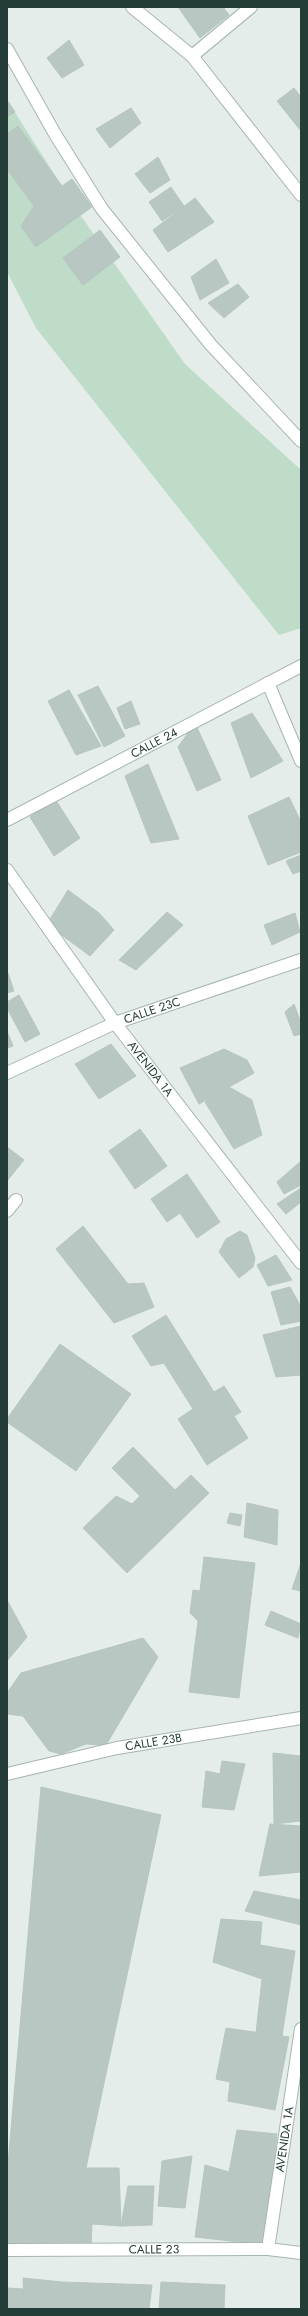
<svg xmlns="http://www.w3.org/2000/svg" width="308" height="2316" font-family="Jost,sans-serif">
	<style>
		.green { fill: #bedcc8 }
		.building { fill: #b9c7c2; stroke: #b7c6c1 }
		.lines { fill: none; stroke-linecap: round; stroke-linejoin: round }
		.minor-casing { stroke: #a7b5b0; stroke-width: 14 }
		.minor { stroke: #fff; stroke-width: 12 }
		.labels { text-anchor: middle; stroke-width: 3; stroke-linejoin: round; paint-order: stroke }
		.street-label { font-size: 12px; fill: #243d38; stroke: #f4f9f7 }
	</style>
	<rect width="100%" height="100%" fill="#e4ede9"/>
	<path class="green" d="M7,100L81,216L185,364L301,470V628L279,635L36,328L7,272Z"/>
	<g class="building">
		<path d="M178,7H223L229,15L200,38Z"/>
		<path d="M69,40L84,65L62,78L47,58Z"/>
		<path d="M294,88L301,97V131L277,101Z"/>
		<path d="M7,100L15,112L7,117Z"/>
		<path d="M131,108L141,123L110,148L96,129Z"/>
		<path d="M18,126L62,186L72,179L92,207L36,247L21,226L34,206L7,169V134Z"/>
		<path d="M158,157L170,180L150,193L135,174Z"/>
		<path d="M171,187L184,206L162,221L149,202Z"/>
		<path d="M195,198L214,222L168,252L153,230Z"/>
		<path d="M100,230L120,257L83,285L63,258Z"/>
		<path d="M216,259L229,283L200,300L191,277Z"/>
		<path d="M238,284L249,297L224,318L208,303Z"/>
		<path d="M98,686L125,736L104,747L78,695Z"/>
		<path d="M69,690L101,746L76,755L48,701Z"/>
		<path d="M131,701L140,724L125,729L117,708Z"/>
		<path d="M252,713L283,761L251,778L231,723Z"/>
		<path d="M195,723L221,780L197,791L178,747Z"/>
		<path d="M148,764L179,839L151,843L125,776Z"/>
		<path d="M289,797L301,822V852L268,865L248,816Z"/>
		<path d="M55,799L80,838L54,856L30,817Z"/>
		<path d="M301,855V871L293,874L286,861Z"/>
		<path d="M68,890L99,913L114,930L90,956L47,924Z"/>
		<path d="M167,912L183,925L136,970L119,960Z"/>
		<path d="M295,913L300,932L272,945L264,925Z"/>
		<path d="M8,973L14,991L7,993V974Z"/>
		<path d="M19,995L40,1034L25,1042L7,1008V1002Z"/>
		<path d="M294,1004L301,1023V1034L294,1036L285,1012Z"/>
		<path d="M7,1031L13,1046L7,1048Z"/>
		<path d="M111,1044L136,1076L99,1099L75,1064Z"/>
		<path d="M224,1049L247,1060L254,1073L199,1104L180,1068Z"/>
		<path d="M229,1087L252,1100L262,1135L234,1149L205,1102Z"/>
		<path d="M140,1129L167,1166L135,1189L109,1151Z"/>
		<path d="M7,1147L24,1160L7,1181Z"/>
		<path d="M301,1161V1185L284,1194L277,1182Z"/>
		<path d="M187,1174L220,1222L197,1238L180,1213L167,1222L151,1199Z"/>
		<path d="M301,1188V1202L286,1214L277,1204Z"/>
		<path d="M83,1226L128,1284L144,1283L154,1307L114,1323L56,1249Z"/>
		<path d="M240,1231L247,1235L255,1258L253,1267L239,1278L219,1252L226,1239Z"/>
		<path d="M276,1255L292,1280L268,1286L257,1265Z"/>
		<path d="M290,1287L301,1307V1321L281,1325L271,1292Z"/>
		<path d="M166,1315L214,1392L224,1386L241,1412L234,1416L248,1438L207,1465L178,1419L193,1409L164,1363L151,1366L132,1336Z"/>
		<path d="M301,1326V1375L276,1377L263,1335Z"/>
		<path d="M60,1344L131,1394L76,1471L7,1422V1419Z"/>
		<path d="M133,1447L175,1490L191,1475L209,1493L127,1573L83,1528L116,1496L132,1504L140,1496L112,1468Z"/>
		<path d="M247,1503L278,1510L277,1545L244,1537Z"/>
		<path d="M230,1513L242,1515L240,1526L227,1523Z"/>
		<path d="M204,1557L255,1563L239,1698L189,1692L198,1621L190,1613L193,1590L200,1591Z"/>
		<path d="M301,1563V1591L292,1589Z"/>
		<path d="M7,1600L27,1637L7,1661Z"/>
		<path d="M271,1611L301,1624L298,1638L265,1625Z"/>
		<path d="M143,1638L158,1657L106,1745L86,1744L61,1754L49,1751L23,1716L7,1714V1693L21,1673Z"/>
		<path d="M273,1753L301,1756V1821L274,1824Z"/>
		<path d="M222,1761L245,1764L234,1810L202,1807L206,1771L220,1774Z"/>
		<path d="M41,1787L161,1815L86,2168H119L121,2226L92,2224L91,2246L7,2244V2175Z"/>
		<path d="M270,1824L301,1826V1872L259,1876Z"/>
		<path d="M254,1891L301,1900V1925L245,1911Z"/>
		<path d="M221,1919L262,1922L260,1945L295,1951L282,2036L256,2033L262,1979L213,1962Z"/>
		<path d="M226,2028L289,2037L275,2110L228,2101L230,2082L216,2079Z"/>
		<path d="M237,2130L277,2134L266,2245L195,2237L205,2165L229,2172Z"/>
		<path d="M192,2156L185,2208L158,2206L162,2161Z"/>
		<path d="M128,2186H154L152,2225L121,2226Z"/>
		<path d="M23,2278L62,2282L61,2309H24Z"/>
		<path d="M62,2282L152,2285L149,2309H61Z"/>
		<path d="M161,2282L225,2285L224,2309H159Z"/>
		<path d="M7,2288L23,2289L24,2309H7Z"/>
	</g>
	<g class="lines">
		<defs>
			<g id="minor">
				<path d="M132,7L192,56L301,195"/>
				<path d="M7,49L55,134L102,209L211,345L301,441"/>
				<path d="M192,56L251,7"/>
				<path d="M268,683L301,761"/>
				<path id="s1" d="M7,820L301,666"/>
				<path id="s2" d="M7,870L115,1023L301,1263"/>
				<path id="s3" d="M7,1073L115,1023L301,960"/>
				<path d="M7,1211L16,1200"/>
				<path id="s4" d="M7,1774L117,1748L301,1718"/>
				<path id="s5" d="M268,2249L301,2029"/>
				<path id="s6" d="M7,2250L268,2249L301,2253"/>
			</g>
		</defs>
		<use href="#minor" class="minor-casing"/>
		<use href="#minor" class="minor"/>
	</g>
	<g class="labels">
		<g class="street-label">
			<text dy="4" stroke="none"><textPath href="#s1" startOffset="166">CALLE 24</textPath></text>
			<text dy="4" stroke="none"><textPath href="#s3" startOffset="158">CALLE 23C</textPath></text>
			<text dy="4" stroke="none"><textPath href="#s2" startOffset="245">AVENIDA 1A</textPath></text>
			<text dy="4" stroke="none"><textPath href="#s4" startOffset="150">CALLE 23B</textPath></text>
			<text dy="4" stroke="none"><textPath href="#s5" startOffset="111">AVENIDA 1A</textPath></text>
			<text dy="4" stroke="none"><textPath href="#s6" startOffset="147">CALLE 23</textPath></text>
		</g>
	</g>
	<rect width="308" height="2316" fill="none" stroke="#243d38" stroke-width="16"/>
</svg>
